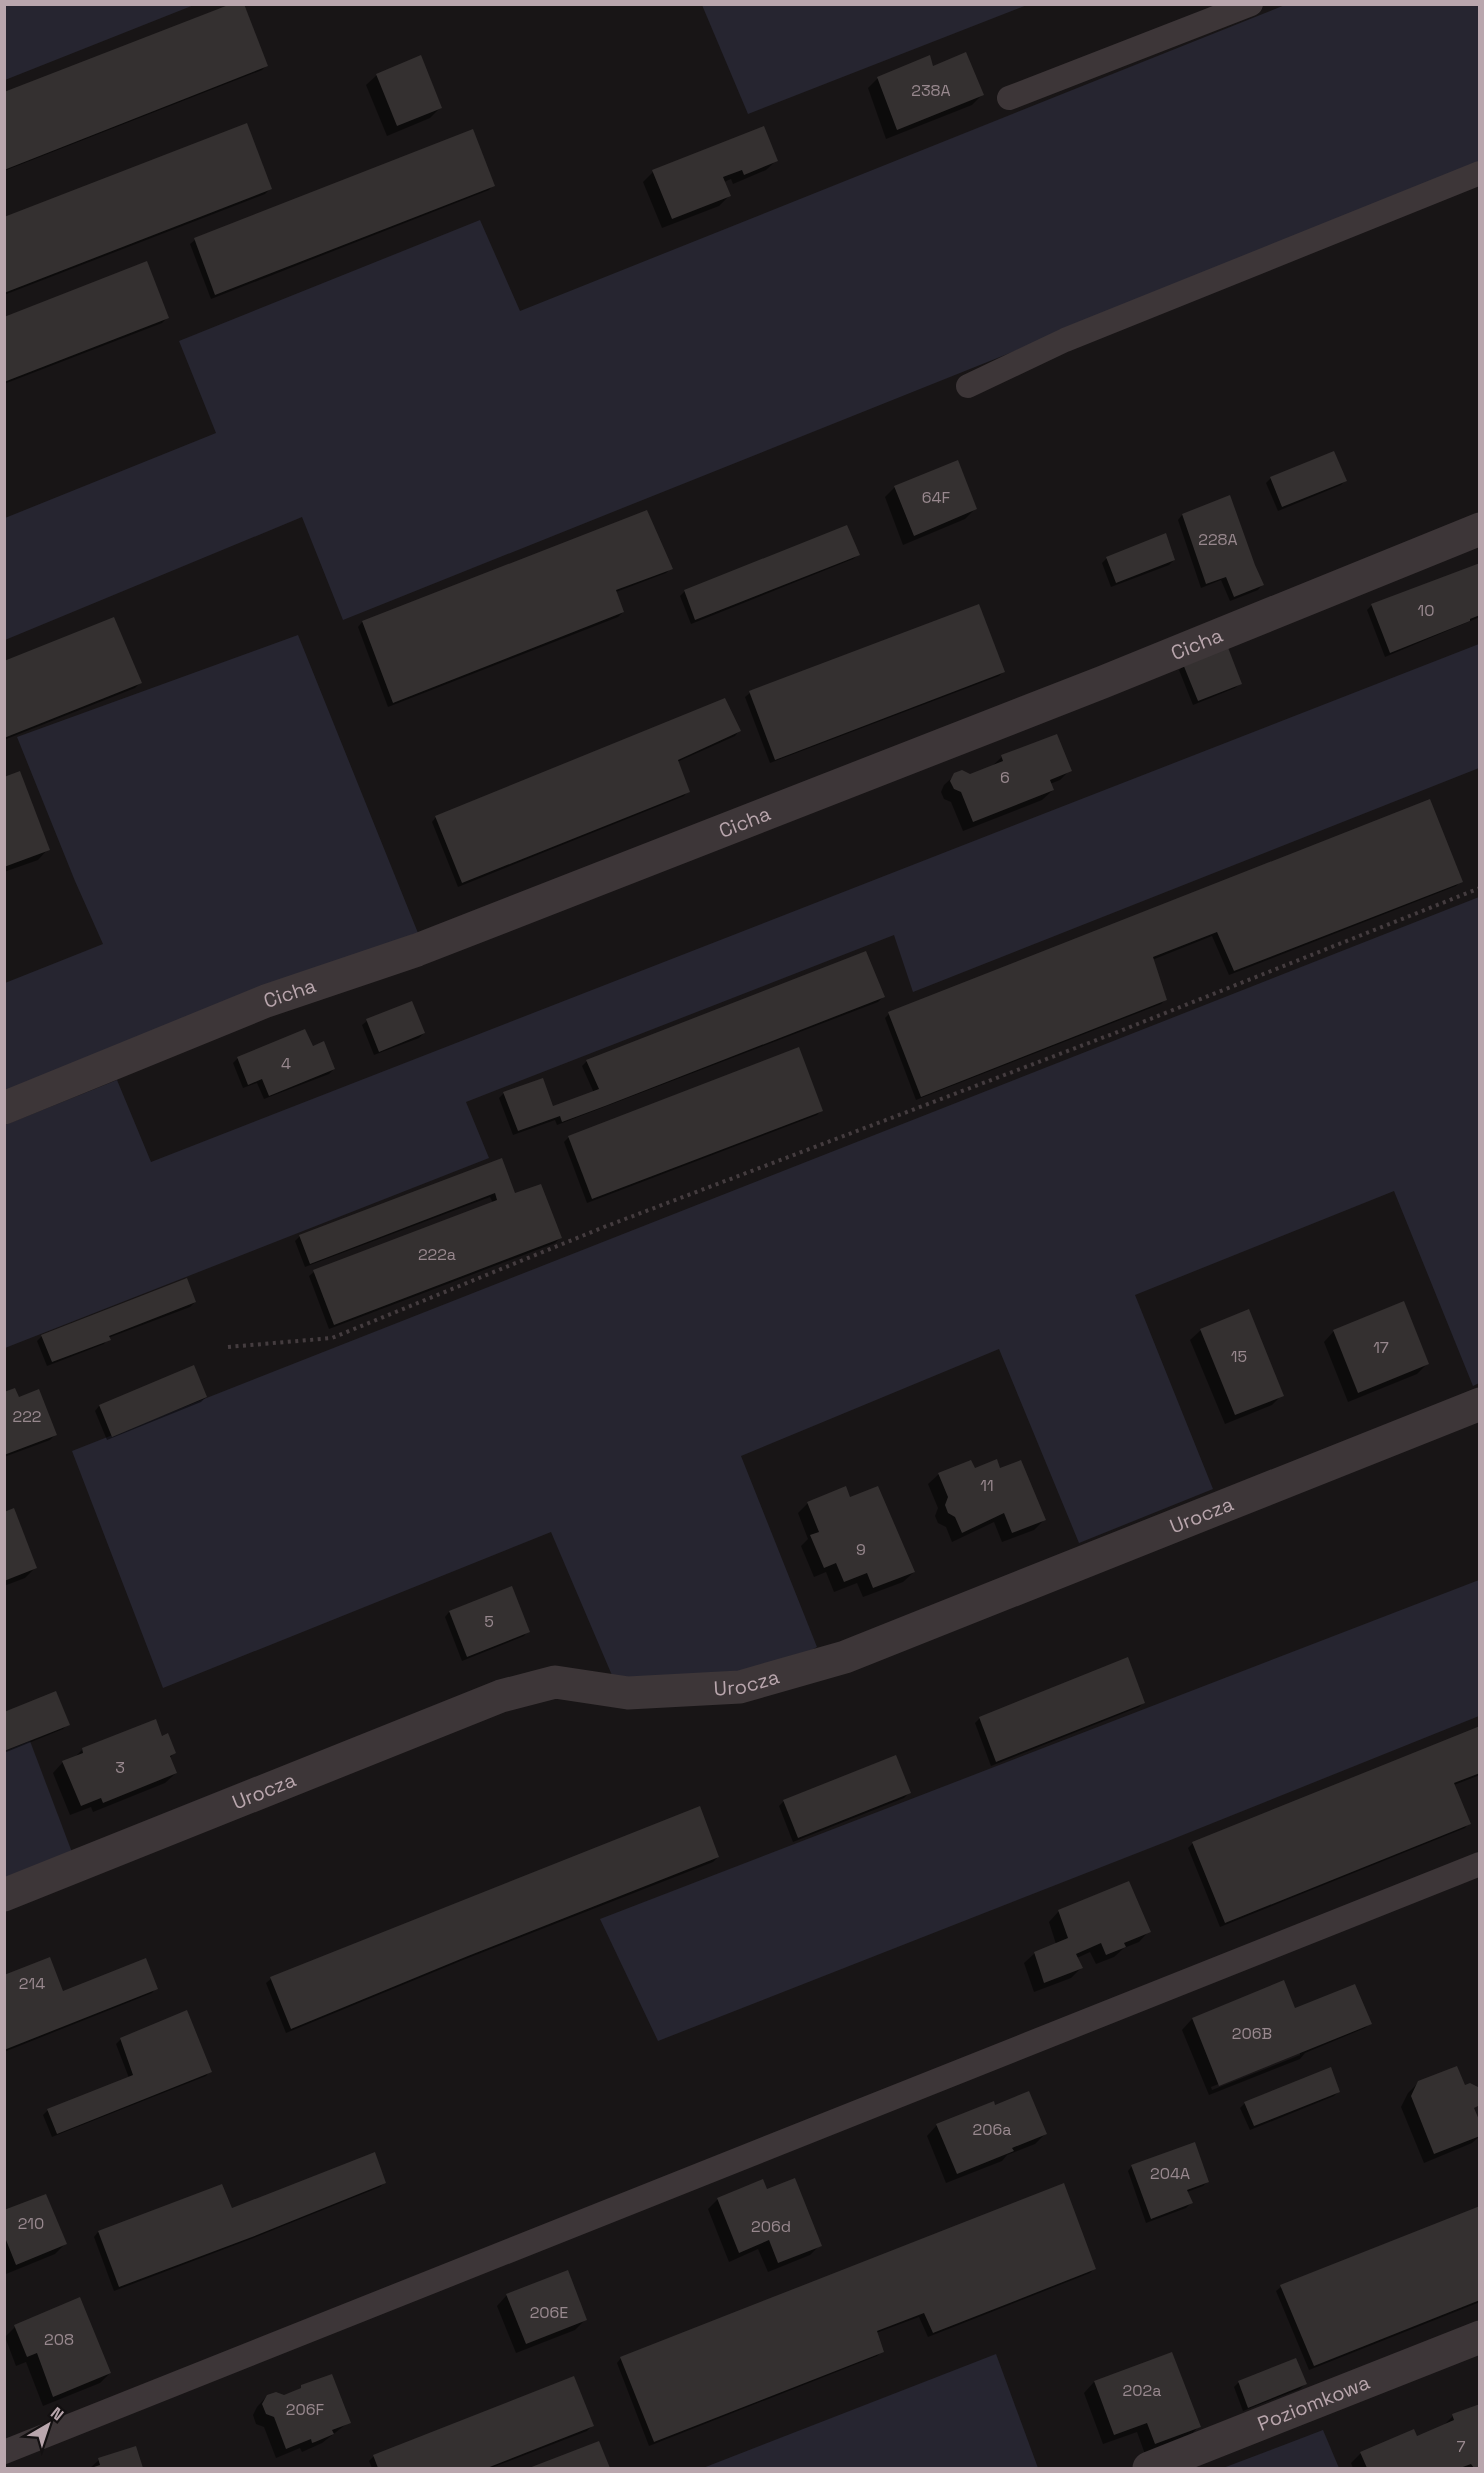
<svg xmlns="http://www.w3.org/2000/svg" width="1484" height="2473" font-family="'Space Grotesk',sans-serif">
	<style>
		.green { fill: #262530 }
		.shadow { fill: #0007; fill-rule: evenodd }
		.building { fill: #343030 }
		.lines { fill: none; stroke-linecap: round; stroke-linejoin: round }
		.path { stroke: #443c3f; stroke-width: 4; stroke-dasharray: 3 4.5; stroke-linecap: butt }
		.lane { stroke: #3d3638; stroke-width: 24 }
		.street { stroke: #3d3638; stroke-width: 33 }
		.labels { text-anchor: middle; stroke-width: 4.5; stroke-linejoin: round; paint-order: stroke }
		.number-label { font-size: 16px; fill: #98888e }
		.street-label { font-size: 20px; fill: #b9a6ad; stroke: #131011 }
	</style>
	<rect width="100%" height="100%" fill="#181516"/>
	<g class="green">
		<path d="M5,4H194V5L5,80Z"/>
		<path d="M702,5V4L1027,5L748,114Z"/>
		<path d="M1285,5H1479V165L343,620L302,517L5,640V518L216,433L179,341L480,220L520,311Z"/>
		<path d="M298,635L420,938L5,1101V983L103,944L75,881L17,737Z"/>
		<path d="M1479,644V768L913,992L894,935L466,1102L489,1158L5,1348V1125L117,1080L151,1162Z"/>
		<path d="M1479,897V1383L1473,1386L1394,1191L1135,1295L1213,1489L1079,1543L999,1349L741,1456L817,1647C765,1678 674,1679 614,1680L551,1532L163,1688L72,1451Z"/>
		<path d="M1479,1580V1716L1168,1841L658,2041L600,1919Z"/>
		<path d="M30,1741L73,1855L5,1882V1751Z"/>
		<path d="M996,2354L1038,2468H703Z"/>
		<path d="M1323,2430L1339,2468H1223Z"/>
	</g>
	<g class="shadow">
		<path d="M266,66L262,70L4,171V94Z"/>
		<path d="M932,68L982,95L972,105L886,139L868,88L878,78Z"/>
		<path d="M377,75L440,108L430,118L387,136L366,85Z"/>
		<path d="M777,160L766,170L733,184L731,179L724,182L730,195L719,206L662,228L643,182L653,172Z"/>
		<path d="M493,185L489,190L211,299L190,244L195,240Z"/>
		<path d="M270,189L265,194L4,295V219Z"/>
		<path d="M4,318H167L162,323L4,384Z"/>
		<path d="M1271,478L1345,481L1341,485L1278,511L1266,483Z"/>
		<path d="M895,487L976,508L965,519L903,545L885,497Z"/>
		<path d="M1229,497L1262,585L1258,590L1230,601L1221,580L1201,588L1178,520L1182,515Z"/>
		<path d="M647,511L671,568L666,573L616,592L623,612L618,617L388,707L358,627L362,622Z"/>
		<path d="M858,555L853,559L691,624L680,596L685,591Z"/>
		<path d="M1107,558L1174,560L1169,565L1111,587L1102,563Z"/>
		<path d="M1480,564V617L1385,657L1367,610L1372,605Z"/>
		<path d="M4,663L140,683L135,688L4,740Z"/>
		<path d="M1184,665L1240,684L1235,688L1193,705L1179,670Z"/>
		<path d="M1003,672L999,676L770,763L745,697L750,693Z"/>
		<path d="M739,731L735,736L677,762L688,791L684,796L458,887L432,822L436,817Z"/>
		<path d="M1002,757L1070,770L1060,780L1050,784L1053,790L1042,800L963,831L951,802L944,799L941,792L944,785L955,775L970,776L991,767Z"/>
		<path d="M4,779L48,849L38,860L4,872Z"/>
		<path d="M1430,801L1461,881L1456,886L1229,975L1212,936L1152,960L1166,999L1161,1004L916,1100L885,1018L889,1014Z"/>
		<path d="M883,997L878,1002L557,1125L555,1120L513,1135L499,1098L504,1093L552,1108L594,1093L582,1066L587,1061Z"/>
		<path d="M367,1021L424,1033L419,1038L374,1055L362,1025Z"/>
		<path d="M312,1048L334,1069L329,1074L264,1099L257,1083L243,1088L233,1063L238,1058Z"/>
		<path d="M822,1110L817,1115L587,1203L564,1142L569,1137Z"/>
		<path d="M501,1160L515,1195L560,1238L555,1243L329,1329L309,1276L314,1272L493,1203L490,1197L305,1267L295,1241L300,1236Z"/>
		<path d="M195,1302L190,1307L108,1338L104,1344L47,1366L37,1341L42,1336Z"/>
		<path d="M1201,1330L1282,1395L1272,1405L1225,1424L1190,1340Z"/>
		<path d="M1334,1331L1427,1364L1417,1374L1348,1402L1324,1342Z"/>
		<path d="M193,1367L206,1397L201,1402L107,1440L95,1411L99,1406Z"/>
		<path d="M4,1393L18,1399L55,1435L50,1440L4,1457Z"/>
		<path d="M974,1470H999L1044,1520L1034,1530L1002,1542L994,1522L952,1542L946,1527L938,1523L935,1516L938,1508L928,1484L939,1474Z"/>
		<path d="M850,1499L914,1572L903,1582L863,1597L857,1583L834,1592L826,1572L814,1577L801,1546L808,1539L798,1513L808,1503Z"/>
		<path d="M4,1513L35,1568L25,1578L4,1586Z"/>
		<path d="M511,1588L528,1631L524,1636L462,1661L445,1617L449,1612Z"/>
		<path d="M1144,1702L1139,1707L991,1766L975,1723L980,1718Z"/>
		<path d="M4,1714L68,1724L63,1729L4,1753Z"/>
		<path d="M1480,1727V1775L1454,1785L1469,1823L1465,1828L1220,1927L1188,1848L1193,1843Z"/>
		<path d="M162,1738L174,1753L170,1758L176,1773L165,1783L93,1812L91,1807L70,1815L53,1773L63,1762L74,1758L83,1749Z"/>
		<path d="M909,1793L904,1798L793,1842L779,1806L784,1801Z"/>
		<path d="M718,1857L713,1862L463,1960L286,2033L266,1983L271,1979Z"/>
		<path d="M1059,1911L1149,1931L1139,1942L1124,1948L1114,1957L1096,1964L1090,1952L1077,1958L1081,1968L1071,1978L1034,1992L1024,1963L1035,1953L1056,1944L1049,1922Z"/>
		<path d="M4,1977L62,1993L156,1988L152,1993L4,2052Z"/>
		<path d="M1284,1982L1294,2010L1370,2024L1365,2028L1305,2053L1300,2059L1209,2095L1182,2030L1192,2019ZM1300,2052V2055L1212,2090L1211,2087Z"/>
		<path d="M121,2039L210,2071L206,2076L52,2137L43,2115L48,2110L129,2078L116,2044Z"/>
		<path d="M1419,2082L1464,2087L1478,2104L1473,2109L1480,2126V2136L1472,2143L1424,2163L1401,2107L1408,2093Z"/>
		<path d="M1338,2092L1334,2096L1250,2130L1240,2108L1245,2103Z"/>
		<path d="M994,2107L1045,2134L1035,2144L1007,2155L1002,2161L946,2183L927,2136L937,2125Z"/>
		<path d="M1132,2166L1208,2181L1203,2186L1187,2192L1191,2203L1186,2208L1146,2223L1128,2171Z"/>
		<path d="M385,2182L380,2187L251,2239L114,2291L94,2237L98,2232L221,2186L231,2210Z"/>
		<path d="M766,2191L820,2245L810,2255L768,2272L758,2249L729,2262L708,2209L718,2199Z"/>
		<path d="M1480,2207V2302L1309,2370L1276,2291L1281,2287Z"/>
		<path d="M4,2212L65,2244L55,2254L6,2274Z"/>
		<path d="M1095,2268L1090,2273L928,2337L919,2317L876,2333L882,2351L877,2356L649,2446L617,2363L621,2358Z"/>
		<path d="M507,2295L585,2320L575,2330L516,2353L497,2306Z"/>
		<path d="M15,2327L110,2373L100,2383L43,2406L26,2362L16,2366L5,2337Z"/>
		<path d="M1171,2354L1199,2426L1189,2437L1145,2454L1137,2432L1103,2444L1084,2393L1094,2382Z"/>
		<path d="M1295,2360L1305,2384L1300,2389L1243,2411L1234,2387L1238,2383Z"/>
		<path d="M314,2382L349,2422L322,2443L302,2452L300,2448L276,2458L264,2427L256,2424L253,2415L257,2407L267,2396H284Z"/>
		<path d="M1480,2405V2468H1353L1351,2463L1361,2453L1416,2438L1443,2426L1453,2416Z"/>
		<path d="M592,2426L587,2431L491,2468H372L369,2461L374,2456Z"/>
		<path d="M598,2443L608,2468H533Z"/>
		<path d="M135,2448L142,2468H90L99,2460Z"/>
	</g>
	<g class="building">
		<path d="M231,4H244L268,66L4,170V92Z"/>
		<path d="M966,52L984,95L897,130L877,77L930,55L933,66Z"/>
		<path d="M421,55L442,108L397,126L376,74Z"/>
		<path d="M247,123L272,189L4,293V217Z"/>
		<path d="M764,126L778,161L744,175L742,170L723,177L731,196L672,219L652,170Z"/>
		<path d="M473,129L495,186L215,295L194,238Z"/>
		<path d="M147,261L169,318L4,382V317Z"/>
		<path d="M1334,451L1347,481L1282,507L1270,477Z"/>
		<path d="M958,460L977,509L914,536L894,486Z"/>
		<path d="M1230,495L1255,565L1264,585L1234,597L1226,577L1206,584L1182,514Z"/>
		<path d="M647,510L673,569L616,590L624,612L393,703L362,621Z"/>
		<path d="M847,525L860,555L695,620L684,590Z"/>
		<path d="M1166,533L1175,560L1116,583L1106,557Z"/>
		<path d="M1480,563V615L1470,619V621L1390,653L1371,604Z"/>
		<path d="M979,604L1005,672L775,760L749,691Z"/>
		<path d="M114,617L142,683L4,738V661Z"/>
		<path d="M1227,645L1242,684L1198,701L1183,664Z"/>
		<path d="M725,698L741,731L678,760L690,792L462,883L435,816Z"/>
		<path d="M1057,734L1072,771L1050,780L1054,790L973,822L961,792L954,789L950,781L954,773L962,770L970,774L1003,761L1001,755Z"/>
		<path d="M20,771L50,850L4,867V777Z"/>
		<path d="M1430,799L1463,882L1234,971L1217,932L1153,957L1167,1000L921,1097L888,1012Z"/>
		<path d="M866,951L885,997L605,1106L562,1122L560,1116L518,1131L503,1092L543,1078L553,1106L599,1089L586,1060Z"/>
		<path d="M412,1001L425,1033L379,1052L366,1019Z"/>
		<path d="M305,1029L313,1046L324,1041L335,1069L269,1096L262,1079L248,1085L237,1057Z"/>
		<path d="M799,1047L823,1111L592,1199L568,1136Z"/>
		<path d="M502,1158L515,1193L541,1184L562,1238L334,1325L313,1270L497,1200L495,1193L310,1264L299,1235Z"/>
		<path d="M187,1278L196,1302L109,1336L111,1340L52,1362L41,1335Z"/>
		<path d="M1404,1301L1429,1364L1358,1393L1333,1330Z"/>
		<path d="M1249,1309L1284,1396L1235,1415L1200,1329Z"/>
		<path d="M194,1365L207,1397L112,1437L99,1405Z"/>
		<path d="M15,1388L19,1397L39,1389L57,1435L4,1455V1392Z"/>
		<path d="M997,1459L1000,1468L1021,1460L1046,1520L1012,1533L1004,1513L962,1533L955,1517L948,1513L945,1505L948,1497L938,1473L971,1460L975,1468Z"/>
		<path d="M846,1486L850,1497L878,1486L915,1572L873,1588L867,1573L844,1582L836,1563L824,1568L810,1535L819,1532L807,1502Z"/>
		<path d="M14,1508L37,1568L4,1581V1512Z"/>
		<path d="M512,1586L530,1632L467,1657L449,1611Z"/>
		<path d="M1128,1657L1145,1703L996,1762L979,1717Z"/>
		<path d="M56,1691L70,1725L4,1751V1712Z"/>
		<path d="M156,1719L162,1736L168,1733L176,1753L170,1756L177,1773L103,1803L101,1798L81,1806L62,1761L83,1753L82,1748Z"/>
		<path d="M1480,1726V1773L1454,1783L1471,1824L1225,1923L1192,1842Z"/>
		<path d="M896,1755L911,1793L798,1838L783,1800Z"/>
		<path d="M700,1806L719,1857L468,1956L291,2029L270,1977Z"/>
		<path d="M1129,1881L1151,1932L1124,1943L1126,1947L1106,1955L1101,1943L1076,1954L1083,1968L1044,1983L1034,1952L1068,1938L1058,1910Z"/>
		<path d="M50,1957L63,1991L146,1958L158,1989L4,2050V1975Z"/>
		<path d="M1284,1980L1295,2008L1355,1984L1372,2024L1219,2086L1192,2018Z"/>
		<path d="M187,2010L212,2072L57,2134L47,2109L133,2075L120,2038Z"/>
		<path d="M1457,2066L1465,2085L1470,2083L1480,2088V2105L1474,2108L1480,2122V2136L1434,2154L1411,2096L1418,2081Z"/>
		<path d="M1331,2067L1340,2092L1254,2126L1244,2102Z"/>
		<path d="M1029,2091L1047,2134L1012,2148L1014,2151L957,2174L936,2124L994,2101L995,2105Z"/>
		<path d="M1195,2142L1209,2182L1187,2190L1193,2203L1151,2219L1131,2165Z"/>
		<path d="M375,2152L386,2183L257,2235L119,2287L98,2231L222,2184L232,2208Z"/>
		<path d="M795,2178L822,2246L778,2263L769,2240L739,2253L717,2198L763,2179L767,2189Z"/>
		<path d="M1064,2183L1096,2269L933,2333L924,2313L877,2331L884,2352L654,2442L620,2357Z"/>
		<path d="M46,2194L67,2244L16,2265L4,2235V2210Z"/>
		<path d="M1480,2206V2300L1314,2366L1280,2285Z"/>
		<path d="M568,2270L587,2320L526,2344L506,2294Z"/>
		<path d="M80,2297L111,2373L53,2397L37,2353L27,2357L14,2325Z"/>
		<path d="M1172,2352L1201,2427L1155,2444L1147,2423L1114,2435L1094,2381Z"/>
		<path d="M1296,2358L1307,2384L1248,2408L1238,2381Z"/>
		<path d="M332,2374L351,2423L332,2430L334,2434L315,2442L312,2443L311,2439L286,2449L274,2417L266,2414L262,2404L267,2395L276,2392L284,2395L301,2388V2385Z"/>
		<path d="M574,2376L594,2426L487,2468H378L373,2455Z"/>
		<path d="M1480,2404V2467L1474,2468L1471,2464L1460,2468H1367L1360,2452L1414,2429L1417,2436L1454,2420L1452,2414Z"/>
		<path d="M599,2441L610,2468H529Z"/>
		<path d="M136,2446L143,2468H91L100,2465L98,2458Z"/>
	</g>
	<g class="lines">
		<path class="path" d="M228,1347L332,1338L604,1227L1115,1033L1480,888"/>
		<g class="lane">
			<path d="M1009,98L1251,4"/>
			<path d="M968,386L1065,340L1480,173"/>
			<path d="M4,2452L1480,1864"/>
		</g>
		<g class="street">
			<path id="s1" d="M4,1108L266,1001L417,950L1103,682L1480,529"/>
			<path id="s2" d="M4,1895L501,1696L555,1682L628,1693L740,1687L845,1657L1480,1404"/>
			<path id="s3" d="M1149,2468L1480,2337"/>
		</g>
	</g>
	<g class="labels">
		<g class="number-label">
			<text x="931" y="96">238A</text>
			<text x="936" y="503">64F</text>
			<text x="1218" y="545">228A</text>
			<text x="1426" y="616">10</text>
			<text x="1005" y="783">6</text>
			<text x="286" y="1069">4</text>
			<text x="437" y="1260">222a</text>
			<text x="1381" y="1353">17</text>
			<text x="1239" y="1362">15</text>
			<text x="27" y="1422">222</text>
			<text x="987" y="1491">11</text>
			<text x="861" y="1555">9</text>
			<text x="489" y="1627">5</text>
			<text x="120" y="1773">3</text>
			<text x="32" y="1989">214</text>
			<text x="1252" y="2039">206B</text>
			<text x="992" y="2135">206a</text>
			<text x="1170" y="2179">204A</text>
			<text x="31" y="2229">210</text>
			<text x="771" y="2232">206d</text>
			<text x="549" y="2318">206E</text>
			<text x="59" y="2345">208</text>
			<text x="1142" y="2396">202a</text>
			<text x="305" y="2415">206F</text>
			<text x="1461" y="2452">7</text>
		</g>
		<g class="street-label">
			<text dy="7" stroke="none"><textPath href="#s1" startOffset="1280">Cicha</textPath></text>
			<text dy="7" stroke="none"><textPath href="#s1" startOffset="794">Cicha</textPath></text>
			<text dy="7" stroke="none"><textPath href="#s1" startOffset="308">Cicha</textPath></text>
			<text dy="7" stroke="none"><textPath href="#s2" startOffset="1270">Urocza</textPath></text>
			<text dy="7" stroke="none"><textPath href="#s2" startOffset="784">Urocza</textPath></text>
			<text dy="7" stroke="none"><textPath href="#s2" startOffset="280">Urocza</textPath></text>
			<text dy="7" stroke="none"><textPath href="#s3" startOffset="177">Poziomkowa</textPath></text>
		</g>
	</g>
	<rect width="1484" height="2473" fill="none" stroke="#b9a6ad" stroke-width="12"/>
	<g transform="translate(48 2425) rotate(39)" stroke="#131011" stroke-width="4.5" paint-order="stroke">
	<path d="M0-4.5L10 22L0 15L-10 22Z" fill="#b9a6ad"/>
	<text y="-9" font-size="16" font-weight="bold" text-anchor="middle" fill="#b9a6ad">N</text>
	</g>
</svg>
